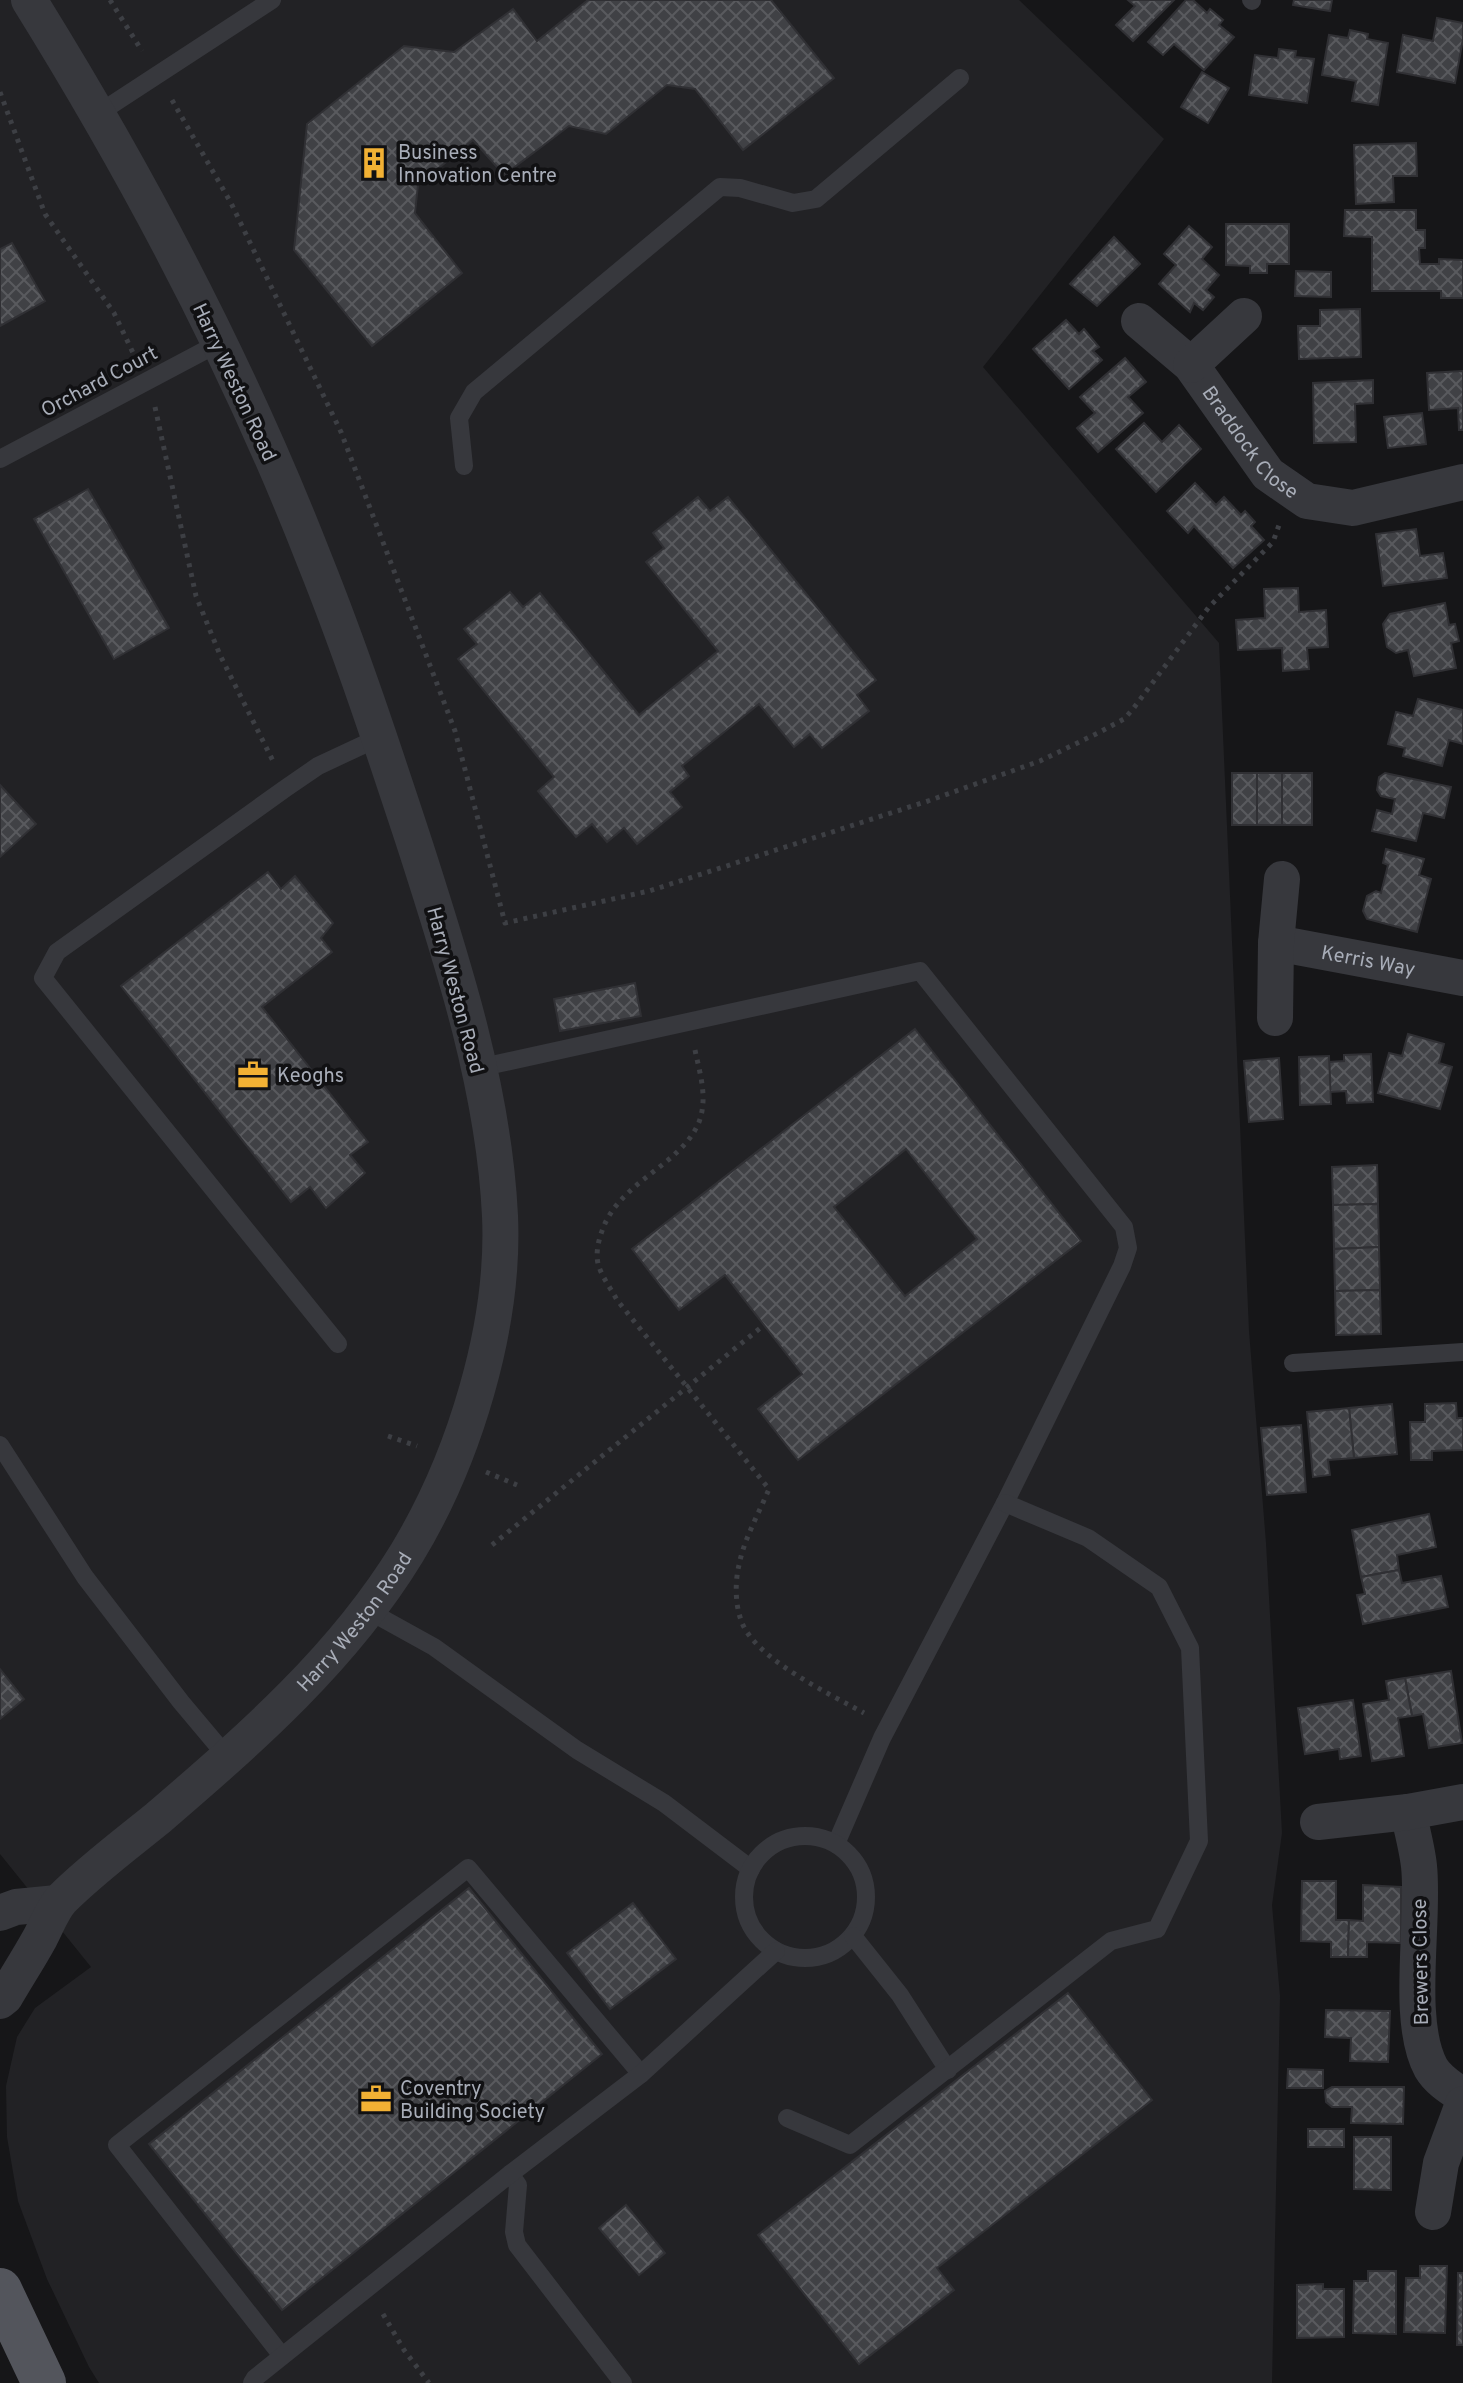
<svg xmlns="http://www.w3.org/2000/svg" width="1463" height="2383" font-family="Overpass,sans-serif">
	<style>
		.built { fill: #222225 }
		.building { fill: url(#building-cross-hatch); stroke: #303034; stroke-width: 2; fill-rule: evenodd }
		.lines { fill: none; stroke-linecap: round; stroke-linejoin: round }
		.path { stroke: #3d3f44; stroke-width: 5; stroke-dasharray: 4 6; stroke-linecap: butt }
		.lane { stroke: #37383d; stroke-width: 18 }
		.street { stroke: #37383d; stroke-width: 36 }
		.primary { stroke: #53555c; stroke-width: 44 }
		.labels { text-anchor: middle; stroke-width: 7; stroke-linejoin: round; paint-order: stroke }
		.poi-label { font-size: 20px; fill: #a8adb8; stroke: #111113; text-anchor: start }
		.street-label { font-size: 20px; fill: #a8adb8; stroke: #111113 }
	</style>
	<defs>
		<pattern id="building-cross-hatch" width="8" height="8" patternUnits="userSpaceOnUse" patternTransform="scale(2)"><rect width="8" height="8" fill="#404145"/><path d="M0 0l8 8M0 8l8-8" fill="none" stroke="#595a5e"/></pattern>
	</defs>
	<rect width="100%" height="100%" fill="#161618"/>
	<path class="built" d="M0,0H1019L1164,139L983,367L1219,643L1249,1331L1266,1543L1282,1833L1272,1905L1280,1996L1272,2383H99L89,2367L47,2279L18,2201L7,2137L6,2086L17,2037L35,2008L91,1967L0,1854Z"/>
	<g class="building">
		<path d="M588,0H771L834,78L743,150L695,89L667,85L606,134L569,126L504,175L473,140L418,185L415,213L462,273L372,346L294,250L307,124L404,46L454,52L513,9L537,41Z"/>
		<path d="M1128,0H1174L1133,41L1116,25L1135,6Z"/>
		<path d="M1186,0H1193L1207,13L1210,9L1223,20L1219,25L1234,37L1204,70L1174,44L1163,55L1148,42Z"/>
		<path d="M1294,0H1332L1330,11L1293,5Z"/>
		<path d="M1437,18L1463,23V39L1455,83L1397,72L1403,35L1433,41Z"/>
		<path d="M1350,30L1368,34L1367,39L1388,43L1378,105L1352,101L1356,81L1322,75L1329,35L1348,38Z"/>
		<path d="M1279,49L1296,51L1295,57L1314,59L1307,103L1249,95L1255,55L1278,58Z"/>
		<path d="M1202,72L1229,88L1208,123L1181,107Z"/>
		<path d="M1416,143L1417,176H1393L1394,202L1356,204L1354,145Z"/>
		<path d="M1345,210H1416V230H1425V248H1419L1420,264H1439V259L1463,260V298H1441V291H1372V237L1344,236Z"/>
		<path d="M1226,224H1289V264H1267V273H1250V266L1226,265Z"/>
		<path d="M1189,226L1212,247L1202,259L1219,275L1206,290L1214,297L1203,310L1194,303L1190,312L1159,284L1176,265L1164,254Z"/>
		<path d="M1114,237L1140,264L1097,306L1070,284Z"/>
		<path d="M12,243L45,301L0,326V249Z"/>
		<path d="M1296,271L1331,272V297L1295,296Z"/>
		<path d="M1360,309L1361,357L1299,359L1298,326H1320V310Z"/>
		<path d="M1066,320L1079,334L1084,329L1099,347L1093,351L1102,360L1069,389L1033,349Z"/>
		<path d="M1125,358L1146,382L1128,397L1143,413L1098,452L1077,428L1095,413L1080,397Z"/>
		<path d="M1463,371V430H1459L1458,408L1429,410L1427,373Z"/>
		<path d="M1373,380V403L1355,404L1356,442L1314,443L1313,383Z"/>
		<path d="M1422,413L1426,444L1388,448L1384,417Z"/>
		<path d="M1144,423L1162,442L1179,425L1201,449L1156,492L1116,449Z"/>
		<path d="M1195,483L1216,505L1224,497L1241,515L1245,511L1255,522L1251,526L1264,540L1233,568L1194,526L1188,533L1167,511Z"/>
		<path d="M88,489L169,628L114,659L34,519Z"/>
		<path d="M698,497L710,511L728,497L876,680L857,695L869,711L822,748L810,734L794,747L759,704L682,766L689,776L670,792L682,807L637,844L624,828L607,842L592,824L576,837L538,791L554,777L458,659L477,644L464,629L510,592L523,607L540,593L639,715L718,651L646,562L664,548L653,533Z"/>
		<path d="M1416,529L1420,556L1443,553L1447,578L1383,586L1376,534Z"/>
		<path d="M1298,588L1299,612L1326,610L1328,647L1307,648L1309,669L1283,671L1282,648L1238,650L1236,620L1265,618L1264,589Z"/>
		<path d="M1445,603L1449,625L1455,624L1459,641L1451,643L1456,668L1414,676L1408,650L1396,653L1387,647L1383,624L1390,614Z"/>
		<path d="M1418,699L1463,710V744L1449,740L1442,766L1403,756L1405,748L1388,744L1396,712L1413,716Z"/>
		<rect x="1232" y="773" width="25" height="52"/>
		<rect x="1257" y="773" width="25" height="52"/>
		<rect x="1282" y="773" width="30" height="52"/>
		<path d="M1385,773L1451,787L1444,818L1423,813L1416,841L1372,831L1377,810L1392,814L1395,799L1381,796L1377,790L1379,777Z"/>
		<path d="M0,785L36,824L0,857Z"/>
		<path d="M1386,849L1424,859L1419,875L1431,879L1417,932L1367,919L1363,911L1367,896L1376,891L1381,893L1388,865L1383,863Z"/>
		<path d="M268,872L281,889L295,876L333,923L321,938L332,952L262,1007L368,1142L350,1155L365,1173L326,1208L310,1187L291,1202L121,986Z"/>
		<path d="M635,983L641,1016L560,1031L554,999Z"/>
		<path d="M915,1029L1081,1241L798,1460L758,1409L802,1374L725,1275L679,1310L632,1249ZM906,1149L977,1239L905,1296L834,1207Z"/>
		<path d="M1408,1034L1444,1044L1439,1063L1452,1067L1440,1109L1378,1093L1389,1053L1402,1056Z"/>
		<path d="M1371,1054L1373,1102L1347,1103L1346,1091L1330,1092L1329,1062L1344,1061V1055Z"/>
		<path d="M1329,1056L1331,1104L1300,1105L1299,1057Z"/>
		<path d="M1279,1058L1283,1119L1249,1122L1244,1061Z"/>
		<path d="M1377,1165L1378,1204L1333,1205L1332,1167Z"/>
		<path d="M1378,1204L1379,1247L1334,1249L1333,1205Z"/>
		<path d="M1379,1247L1380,1290L1335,1291L1334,1249Z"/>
		<path d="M1380,1290L1381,1334L1336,1335L1335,1291Z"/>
		<path d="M1456,1403L1457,1418H1463V1450L1432,1451V1460H1411L1410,1422H1425V1404Z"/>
		<path d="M1392,1404L1397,1454L1354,1458L1349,1408Z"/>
		<path d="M1349,1408L1354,1458L1328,1460L1330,1475L1313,1477L1307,1412Z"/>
		<path d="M1301,1425L1306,1492L1267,1495L1261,1428Z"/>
		<path d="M1429,1514L1436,1547L1397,1555L1399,1570L1361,1577L1352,1530Z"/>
		<path d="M1399,1570L1402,1583L1441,1576L1448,1607L1363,1624L1357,1595L1365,1594L1361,1577Z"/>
		<path d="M0,1669L24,1699L0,1719Z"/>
		<path d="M1451,1671L1462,1743L1429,1748L1423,1714L1412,1716L1405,1678Z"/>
		<path d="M1405,1678L1412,1716L1398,1718L1404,1756L1372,1761L1363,1704L1389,1700L1386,1681Z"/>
		<path d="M1353,1700L1361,1756L1340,1759L1339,1749L1305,1754L1298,1708Z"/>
		<path d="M1302,1881H1336V1920H1349L1348,1957H1331V1942L1301,1941Z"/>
		<path d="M1363,1885L1401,1887V1943L1367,1942V1957H1348L1349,1920L1363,1921Z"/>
		<path d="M469,1888L602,2054L282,2310L149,2144Z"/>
		<path d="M633,1903L676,1959L610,2009L567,1953Z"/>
		<path d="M1068,1993L1152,2100L937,2268L954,2290L859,2364L758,2235Z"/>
		<path d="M1326,2010L1390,2011L1388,2062L1350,2061L1351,2038L1325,2037Z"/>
		<path d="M1288,2069L1323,2070V2088H1287Z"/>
		<path d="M1332,2087H1404L1403,2124L1351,2123L1352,2107H1332L1326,2102L1325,2091Z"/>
		<rect x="1308" y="2129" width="36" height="18"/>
		<path d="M1354,2137H1391V2190L1354,2189Z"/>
		<path d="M626,2205L665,2253L639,2275L599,2228Z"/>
		<path d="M1420,2266H1447L1445,2333L1404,2332L1406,2278H1420Z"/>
		<path d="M1368,2271H1396V2334L1353,2333L1354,2281H1368Z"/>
		<path d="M1458,2273H1463V2345H1457Z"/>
		<path d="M1323,2284V2289H1344V2337L1297,2338V2285Z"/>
	</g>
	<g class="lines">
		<g class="path">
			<path d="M110,0L142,51"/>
			<path d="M0,92L45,214L114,313L135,357"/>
			<path d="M172,100L231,203L341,432L455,731L505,923L649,891L928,801L1040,761L1098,733L1124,719L1133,709L1209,607L1273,542L1279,525"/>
			<path d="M155,407L196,596L220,655L274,763"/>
			<path d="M695,1050C700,1074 708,1098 699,1122C681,1166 619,1181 602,1231C598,1242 595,1256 599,1267C603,1278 611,1289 617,1300L769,1489C759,1513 744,1539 739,1565C735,1581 735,1604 741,1620C753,1658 830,1694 864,1713"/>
			<path d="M388,1436L417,1446"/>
			<path d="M486,1472L517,1485"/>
			<path d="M492,1545L764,1325"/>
			<path d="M383,2314L404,2350L429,2383"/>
		</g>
		<g class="lane">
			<path d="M1251,0L1252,1"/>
			<path d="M99,113L272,0"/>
			<path d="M0,459L219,343"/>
			<path d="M464,466L459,418L474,392L720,187L740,188L793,203L816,199L960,78"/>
			<path d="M478,1068L920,971L1124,1227L1128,1248L1122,1266L1005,1503L882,1738L836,1844"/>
			<path d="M338,1344L43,978L57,952L286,788L318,766L380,737"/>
			<path d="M1293,1363L1463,1352"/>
			<path d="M0,1445L85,1577L181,1702L228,1758"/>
			<path d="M369,1611L434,1647L577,1750L664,1803L751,1869"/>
			<circle cx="805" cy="1897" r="61"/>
			<path d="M853,1936L900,1995L948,2070"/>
			<path d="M787,2118L850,2145L1111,1941L1157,1929L1199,1841L1190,1648L1159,1587L1088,1538L1005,1503"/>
			<path d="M510,2174L518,2185L514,2232L517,2245L623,2383"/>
			<path d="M282,2356L117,2145L468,1868L641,2074"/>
			<path d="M252,2383L255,2378L510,2174L641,2074L776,1951"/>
		</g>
		<g class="street">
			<path id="s1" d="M1139,321L1191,365L1268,474L1307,501L1353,508L1463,482"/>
			<path d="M1191,365L1244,316"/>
			<path id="s2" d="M1276,943L1463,978"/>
			<path d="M1275,1018L1276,943L1282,879"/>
			<path d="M1408,1812C1412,1830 1417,1848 1419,1866C1425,1922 1405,2020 1431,2068C1438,2080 1451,2088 1463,2096"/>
			<path d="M1318,1822L1408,1812L1463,1802"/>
			<path d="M0,1913L16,1907L57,1903"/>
			<path id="s3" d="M0,2001L5,1997C16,1978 29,1958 40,1938C47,1925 52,1910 62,1899C91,1870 126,1844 158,1818C251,1738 343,1658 407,1553C464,1459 505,1326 500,1216C494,1088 452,960 413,839C382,745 351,651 314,559C238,364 139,177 29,0"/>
			<path d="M1433,2212L1441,2163L1463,2104"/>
		</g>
		<path class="primary" d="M0,2290L44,2383"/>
	</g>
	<defs>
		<symbol id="building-bare" viewBox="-9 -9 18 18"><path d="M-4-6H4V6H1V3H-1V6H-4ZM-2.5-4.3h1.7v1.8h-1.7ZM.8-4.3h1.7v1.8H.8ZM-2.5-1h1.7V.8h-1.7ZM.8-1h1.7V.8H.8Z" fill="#f2b134" stroke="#111113" stroke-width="2.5" paint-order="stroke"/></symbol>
		<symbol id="office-bare" viewBox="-9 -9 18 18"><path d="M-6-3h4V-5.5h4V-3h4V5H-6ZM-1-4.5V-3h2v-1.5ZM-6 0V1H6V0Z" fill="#f2b134" stroke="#111113" stroke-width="2.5" paint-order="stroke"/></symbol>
	</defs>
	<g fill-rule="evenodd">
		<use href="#building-bare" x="352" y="141" width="44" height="44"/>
		<use href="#office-bare" x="231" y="1053" width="44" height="44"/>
		<use href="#office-bare" x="354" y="2077" width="44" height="44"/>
	</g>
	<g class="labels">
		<g class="poi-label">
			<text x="398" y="159">Business<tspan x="398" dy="23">Innovation Centre</tspan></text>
			<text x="277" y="1082">Keoghs</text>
			<text x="400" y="2095">Coventry<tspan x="400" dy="23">Building Society</tspan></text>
		</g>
		<g class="street-label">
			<text transform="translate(99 381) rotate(-28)" y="7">Orchard Court</text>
			<text transform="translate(235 382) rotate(65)" y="7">Harry Weston Road</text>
			<text dy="7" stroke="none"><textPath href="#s1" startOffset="166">Braddock Close</textPath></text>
			<text dy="7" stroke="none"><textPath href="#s2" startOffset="94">Kerris Way</textPath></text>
			<text transform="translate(456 990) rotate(75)" y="7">Harry Weston Road</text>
			<text dy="7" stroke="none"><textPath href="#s3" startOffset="524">Harry Weston Road</textPath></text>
			<text transform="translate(1420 1962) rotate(-91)" y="7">Brewers Close</text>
		</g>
	</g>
</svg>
